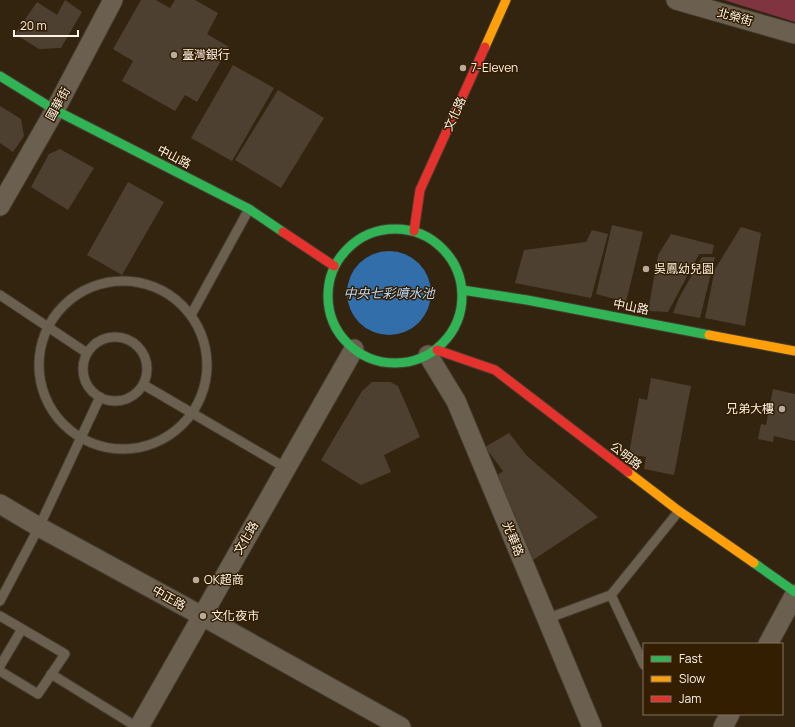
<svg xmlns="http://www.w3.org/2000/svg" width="795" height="727" font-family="Manrope,'Noto Sans TC',sans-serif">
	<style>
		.green { fill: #7f343f }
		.water { fill: #316eaa }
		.building { fill: #4e4031 }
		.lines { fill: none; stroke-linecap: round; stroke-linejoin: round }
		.lane-casing { stroke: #463d30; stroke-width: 11 }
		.street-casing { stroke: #463d30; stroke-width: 21 }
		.fast-casing { stroke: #463d30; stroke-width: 11 }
		.slow-casing { stroke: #463d30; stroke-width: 11 }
		.jam-casing { stroke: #463d30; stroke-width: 11 }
		.lane { stroke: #6b6050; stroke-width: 9 }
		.street { stroke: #6b6050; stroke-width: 19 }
		.fast { stroke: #30b455; stroke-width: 9 }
		.slow { stroke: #ff9f0a; stroke-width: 9 }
		.jam { stroke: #e5322d; stroke-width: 9 }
		.poi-dot { fill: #b7ab9b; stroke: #331e02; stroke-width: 1.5 }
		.labels { text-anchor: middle; stroke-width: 3; stroke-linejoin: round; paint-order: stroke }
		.street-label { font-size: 12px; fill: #fef3e7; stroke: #331e02 }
		.poi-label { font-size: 12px; fill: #fef3e7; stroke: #331e02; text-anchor: start }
		.water-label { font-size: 13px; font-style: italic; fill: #b8daff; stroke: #331e02 }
	</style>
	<rect width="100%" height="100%" fill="#32240f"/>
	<path class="green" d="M724,0H795V22Z"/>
	<circle class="water" cx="389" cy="293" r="42"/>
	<g class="building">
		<path d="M65,0L82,12L61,48L39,49L15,34L37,2L57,15Z"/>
		<path d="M141,0H156L170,8L175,0H195L218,13L207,34L229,47L197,102L185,95L175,111L122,81L133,61L113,49Z"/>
		<path d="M233,65L274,88L232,161L191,138Z"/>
		<path d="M278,90L324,118L281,188L235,160Z"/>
		<path d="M0,106L21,119L24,136L13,152L0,143Z"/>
		<path d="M60,149L94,168L68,210L31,187L49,154Z"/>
		<path d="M128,182L164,202L122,275L87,255Z"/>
		<path d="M612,225L643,232L626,302L596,294Z"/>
		<path d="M741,227L761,233L745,326L705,318L715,269Z"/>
		<path d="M592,230L608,234L591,298L515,283L524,250L586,242Z"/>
		<path d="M671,234L714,245L712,254H699L668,312L648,311L658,255Z"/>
		<path d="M702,257H715L700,318L673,313L679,298Z"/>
		<path d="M651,378L691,386L674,475L644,469L646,457L629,454L639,398L647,400Z"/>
		<path d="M372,382H390L398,386L420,437L384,455L391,472L361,485L321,460L362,391Z"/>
		<path d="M773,389L795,394V441L774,436L773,442L758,439L761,424L766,425Z"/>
		<path d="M509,433L527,456L598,517L533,560L492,479L503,471L485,447Z"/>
	</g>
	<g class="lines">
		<defs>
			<g id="lane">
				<circle cx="123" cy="365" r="84"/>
				<path d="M0,295L87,353"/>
				<path d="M191,315L249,209"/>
				<circle cx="115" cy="369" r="32"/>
				<path d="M144,385L286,468"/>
				<path d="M611,595L644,665"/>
				<path d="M0,601L39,527L100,397"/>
				<path d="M0,616L65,654L38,694L0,671"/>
				<path d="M546,619L611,595L679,511"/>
				<path d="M0,666L22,629"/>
				<path d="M51,674L137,727"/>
			</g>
			<g id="street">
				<path d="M676,0L795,34"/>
				<path d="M0,206L55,110L113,0"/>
				<path d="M428,355L456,401L592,727"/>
				<path d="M0,504L39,527L202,616L401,727"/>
				<path d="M768,644L795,594"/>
				<path d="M139,727L354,349"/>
				<path d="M723,727L730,714"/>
			</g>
			<g id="fast">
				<path d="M0,76L55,110L249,209L283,232"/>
				<circle cx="395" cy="296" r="67"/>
				<path d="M462,290L527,300L709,335"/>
				<path d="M754,563L795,592"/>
			</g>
			<g id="slow">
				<path d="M485,47L506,0"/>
				<path d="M709,335L795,351"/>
				<path d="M628,472L679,511L754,563"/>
			</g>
			<g id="jam">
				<path d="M414,231L420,190L485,47"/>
				<path d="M283,232L334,266"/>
				<path d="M437,350L495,370L628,472"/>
			</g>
		</defs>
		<use href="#lane" class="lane-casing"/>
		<use href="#street" class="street-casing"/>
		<use href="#fast" class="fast-casing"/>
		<use href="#slow" class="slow-casing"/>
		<use href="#jam" class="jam-casing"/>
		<use href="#lane" class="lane"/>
		<use href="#street" class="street"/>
		<use href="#fast" class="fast"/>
		<use href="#slow" class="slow"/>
		<use href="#jam" class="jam"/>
	</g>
	<g class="poi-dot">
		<circle cx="174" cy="55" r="4"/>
		<circle cx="463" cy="68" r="4"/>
		<circle cx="646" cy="269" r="4"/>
		<circle cx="782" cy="409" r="4"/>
		<circle cx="196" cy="580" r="4"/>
		<circle cx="203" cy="616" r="4"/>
	</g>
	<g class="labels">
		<g class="street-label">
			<text transform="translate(735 17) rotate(16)" y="4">北榮街</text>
			<text transform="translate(58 104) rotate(-61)" y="4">國華街</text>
			<text transform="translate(455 114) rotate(-66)" y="4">文化路</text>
			<text transform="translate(174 157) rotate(27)" y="4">中山路</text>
			<text transform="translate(631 307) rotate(11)" y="4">中山路</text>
			<text transform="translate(626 456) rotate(38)" y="4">公明路</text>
			<text transform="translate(246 538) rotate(-60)" y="4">文化路</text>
			<text transform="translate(513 539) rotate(68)" y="4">光華路</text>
			<text transform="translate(169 598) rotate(29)" y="4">中正路</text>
		</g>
		<g class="poi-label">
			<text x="182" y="59">臺灣銀行</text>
			<text x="471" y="72">7-Eleven</text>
			<text x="654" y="273">吳鳳幼兒園</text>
			<text x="774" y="413" text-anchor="end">兄弟大樓</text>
			<text x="204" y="584">OK超商</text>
			<text x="211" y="620">文化夜市</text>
		</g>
		<g class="water-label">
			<text x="389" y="298">中央七彩噴水池</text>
		</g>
	</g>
	<rect x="643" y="643" width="140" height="72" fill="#331e02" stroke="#84735e"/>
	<rect x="651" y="656" width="20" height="6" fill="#30b455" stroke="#84735e"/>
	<text x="679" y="663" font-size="12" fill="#fef3e7">Fast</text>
	<rect x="651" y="676" width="20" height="6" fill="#ff9f0a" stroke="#84735e"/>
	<text x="679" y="683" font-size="12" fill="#fef3e7">Slow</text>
	<rect x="651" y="696" width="20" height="6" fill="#e5322d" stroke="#84735e"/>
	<text x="679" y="703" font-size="12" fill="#fef3e7">Jam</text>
	<path d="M14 30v6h64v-6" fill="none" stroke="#fef3e7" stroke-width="2"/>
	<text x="20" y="30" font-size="12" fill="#fef3e7" stroke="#331e02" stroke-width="3" paint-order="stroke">20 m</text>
</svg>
